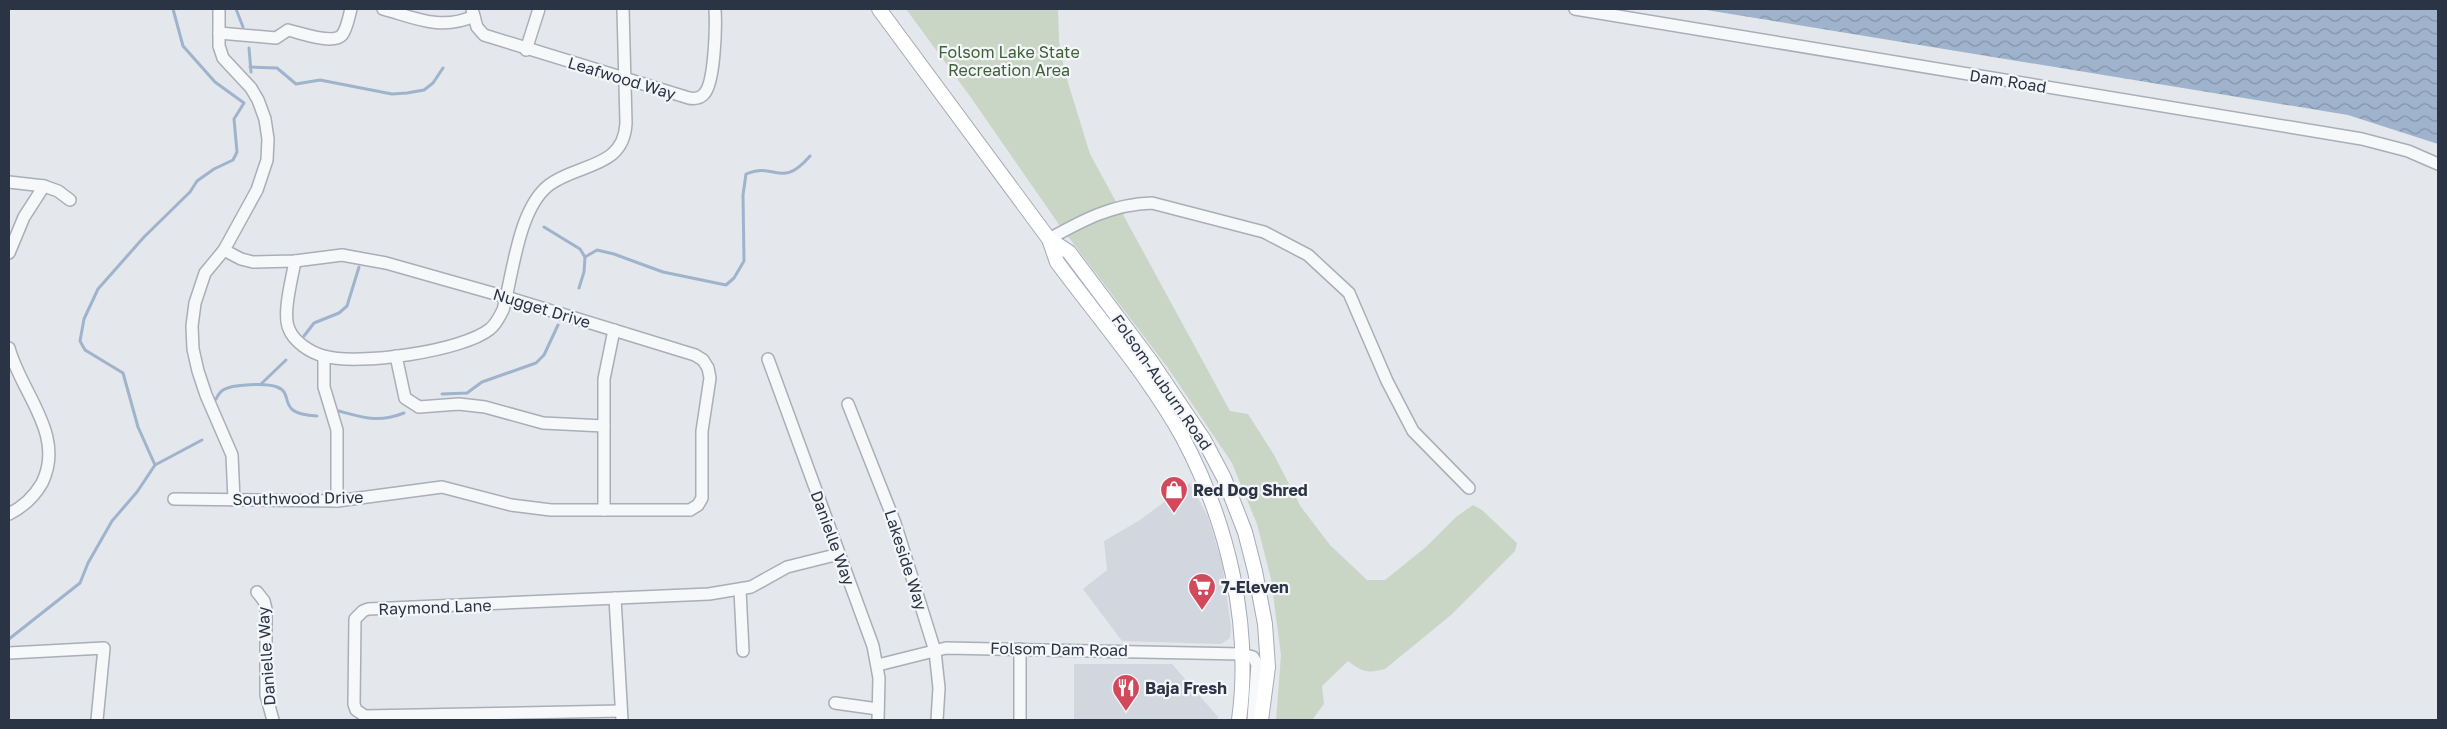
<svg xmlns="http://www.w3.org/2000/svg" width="2447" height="729" font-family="'Golos Text',sans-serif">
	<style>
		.built { fill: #d2d6de }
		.park { fill: #c9d6c5 }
		.water { fill: url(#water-waves) }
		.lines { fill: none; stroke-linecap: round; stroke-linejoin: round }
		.stream { stroke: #9fb4cc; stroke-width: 3 }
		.minor-casing { stroke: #a9aeb7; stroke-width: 14 }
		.major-casing { stroke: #a3abb8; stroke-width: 16 }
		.minor { stroke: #f7f8fa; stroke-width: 11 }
		.major { stroke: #fff; stroke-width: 14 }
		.labels { text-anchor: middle; stroke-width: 4.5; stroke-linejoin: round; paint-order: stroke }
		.park-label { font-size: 16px; fill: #3f6138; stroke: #f4f6f9 }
		.street-label { font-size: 16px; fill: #2b3445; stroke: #f4f6f9 }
		.poi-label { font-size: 16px; font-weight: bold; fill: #2b3445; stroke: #f4f6f9; text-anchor: start }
	</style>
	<defs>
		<pattern id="water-waves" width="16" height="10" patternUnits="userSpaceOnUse" patternTransform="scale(1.25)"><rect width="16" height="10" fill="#9fb4cc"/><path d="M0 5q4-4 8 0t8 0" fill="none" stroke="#8293a7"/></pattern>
	</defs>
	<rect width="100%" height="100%" fill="#e4e7ec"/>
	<g class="built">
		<path d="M1190,483L1208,517L1222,563L1231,627L1230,638L1221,644L1122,641L1083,589L1107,570L1104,541L1140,520Z"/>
		<path d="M1074,664H1172L1218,717L1217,720H1074Z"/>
	</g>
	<path class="park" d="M906,9H1058L1059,42L1065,73L1090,154L1230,411L1248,414L1274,455L1301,507L1330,545L1367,580H1385L1426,547L1456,517L1473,505L1482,510L1517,543L1515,551L1451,615L1385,669C1367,674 1361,671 1348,661L1322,686L1324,704L1312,720H1276L1281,655L1271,579L1257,524L1232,463L1168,368L1060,226L972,99Z"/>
	<path class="water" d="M1700,9H2438V144L2348,115Z"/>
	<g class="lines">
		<g class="stream">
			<path d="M236,9L243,27"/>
			<path d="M249,48L251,72"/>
			<path d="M250,67L277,68L296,84L320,80L392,94L407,93L424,90L433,83L443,68"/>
			<path d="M544,227L580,249L585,257"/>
			<path d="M579,288L584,272L585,257L597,250L614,254L663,272L726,285L734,278L744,261L743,195L746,174C775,161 781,190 810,156"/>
			<path d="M304,336L314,323L339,313L347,306L359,267"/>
			<path d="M261,384L286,360"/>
			<path d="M442,394L467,393L482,382L536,363L544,355L558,325"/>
			<path d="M216,399C218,395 220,392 223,390C232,384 267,383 277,387C296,394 274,414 317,416"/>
			<path d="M339,411C365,418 378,423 404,413"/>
			<path d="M155,465L202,440"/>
			<path d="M9,639L80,583L88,563L112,521L137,492L155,465L138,427L123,373L85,350L80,341L84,319L98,289L144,237L190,192L197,181L214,169L233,160L237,152L234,119L244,103L215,82L183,46L173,9"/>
		</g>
		<defs>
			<g id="minor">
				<path d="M219,9V46L223,58L251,88L258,100L265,119L268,139L267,160L257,190L224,250L205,273L195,303L192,326L193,349L198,371L206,395L232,455L234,500"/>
				<path d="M383,9C416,18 441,31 474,16"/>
				<path d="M472,9L477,27L484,35L689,98C695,99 700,99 704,94C715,83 716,25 715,9"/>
				<path d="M1575,9L2362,139L2408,151L2438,164"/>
				<path d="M219,33L276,38L288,30C301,33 333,45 342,35C347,29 349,16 351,9"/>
				<path d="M526,50L539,9"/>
				<path d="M9,182L44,186"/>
				<path d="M1049,239C1083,220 1113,204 1152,203L1264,232L1308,255L1349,293L1387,381L1413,431L1469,488"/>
				<path d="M9,253L24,217L44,186L58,191L70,200"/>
				<path d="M295,261C292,279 282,314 289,329C294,342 311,353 324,356C358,366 463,351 490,329C497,323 499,317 503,310C513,274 518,209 549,185C578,163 624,169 626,123L623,9"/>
				<path d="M9,348C21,393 66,435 42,483C34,497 23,507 9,514"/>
				<path d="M396,356L405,398L419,407L459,404L485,407L543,423L604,426"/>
				<path d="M324,357V387L337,430V501"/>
				<path d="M768,359L873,646L879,678L878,720"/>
				<path d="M848,404L895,523L935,651L939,688L937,720"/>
				<path d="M174,499L337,501L442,487L511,505L551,510H690L698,505L702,498V431L710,378L708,368L703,360L695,355L506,297L386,263L342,255L295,261L253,262L241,259L224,250"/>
				<path d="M604,510V379L614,330"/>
				<path d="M740,590L743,651"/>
				<path d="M257,592L264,601L266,609V695L273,720"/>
				<path d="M615,598L622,720"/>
				<path d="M9,653L104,648L97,720"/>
				<path d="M878,665L946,648L1242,654L1253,657L1257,664L1253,720"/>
				<path d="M835,703L878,709"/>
				<path d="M621,711L365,716L356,710L354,704L355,619L363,611L368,609L709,594L751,587L787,567L839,554"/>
				<path d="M1020,720V649"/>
			</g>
			<g id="major">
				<path d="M879,9L1049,239L1057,262C1099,319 1149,376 1183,438C1228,523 1252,624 1239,720"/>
				<path d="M1049,239L1069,252L1150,360L1204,440L1224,478L1245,532L1255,571L1265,624L1268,667L1261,720"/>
			</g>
		</defs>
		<use href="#minor" class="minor-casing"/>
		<use href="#major" class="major-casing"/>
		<use href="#minor" class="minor"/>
		<use href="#major" class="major"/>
	</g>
	<defs>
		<symbol id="shop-pin" viewBox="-11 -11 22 30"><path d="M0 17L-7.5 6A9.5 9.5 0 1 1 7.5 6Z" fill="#d1495b" stroke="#f4f6f9"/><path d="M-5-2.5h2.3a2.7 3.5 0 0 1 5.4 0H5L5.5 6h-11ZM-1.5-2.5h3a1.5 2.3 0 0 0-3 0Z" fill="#fff"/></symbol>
		<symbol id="supermarket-pin" viewBox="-11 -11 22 30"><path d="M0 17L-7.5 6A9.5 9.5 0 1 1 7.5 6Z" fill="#d1495b" stroke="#f4f6f9"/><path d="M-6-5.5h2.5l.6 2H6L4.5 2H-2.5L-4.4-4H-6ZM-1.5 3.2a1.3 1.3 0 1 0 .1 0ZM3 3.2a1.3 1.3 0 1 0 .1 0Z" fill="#fff"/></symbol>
		<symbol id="restaurant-pin" viewBox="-11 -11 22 30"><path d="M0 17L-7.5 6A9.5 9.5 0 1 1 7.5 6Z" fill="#d1495b" stroke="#f4f6f9"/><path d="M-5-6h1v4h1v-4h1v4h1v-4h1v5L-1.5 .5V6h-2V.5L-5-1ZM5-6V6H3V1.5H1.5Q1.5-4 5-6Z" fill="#fff"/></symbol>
	</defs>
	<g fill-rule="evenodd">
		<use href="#shop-pin" x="1158" y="474" width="32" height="43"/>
		<use href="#supermarket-pin" x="1186" y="571" width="32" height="43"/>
		<use href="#restaurant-pin" x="1110" y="672" width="32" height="43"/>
	</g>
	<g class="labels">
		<g class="park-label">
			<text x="1009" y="58">Folsom Lake State<tspan x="1009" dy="18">Recreation Area</tspan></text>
		</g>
		<g class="street-label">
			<text transform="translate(622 78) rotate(17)" y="6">Leafwood Way</text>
			<text transform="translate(2008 81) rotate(9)" y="6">Dam Road</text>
			<text transform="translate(542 308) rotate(17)" y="6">Nugget Drive</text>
			<text transform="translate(1162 382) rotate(55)" y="6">Folsom-Auburn Road</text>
			<text transform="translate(298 498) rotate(-1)" y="6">Southwood Drive</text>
			<text transform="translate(833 538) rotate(70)" y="6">Danielle Way</text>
			<text transform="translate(906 560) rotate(72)" y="6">Lakeside Way</text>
			<text transform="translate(435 607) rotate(-2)" y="6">Raymond Lane</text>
			<text transform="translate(1059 649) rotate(1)" y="6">Folsom Dam Road</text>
			<text transform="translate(266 656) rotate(-94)" y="6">Danielle Way</text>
		</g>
		<g class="poi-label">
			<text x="1193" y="496">Red Dog Shred</text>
			<text x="1221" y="593">7-Eleven</text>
			<text x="1145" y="694">Baja Fresh</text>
		</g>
	</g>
	<rect width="2447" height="729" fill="none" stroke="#2b3445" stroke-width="20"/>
</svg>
